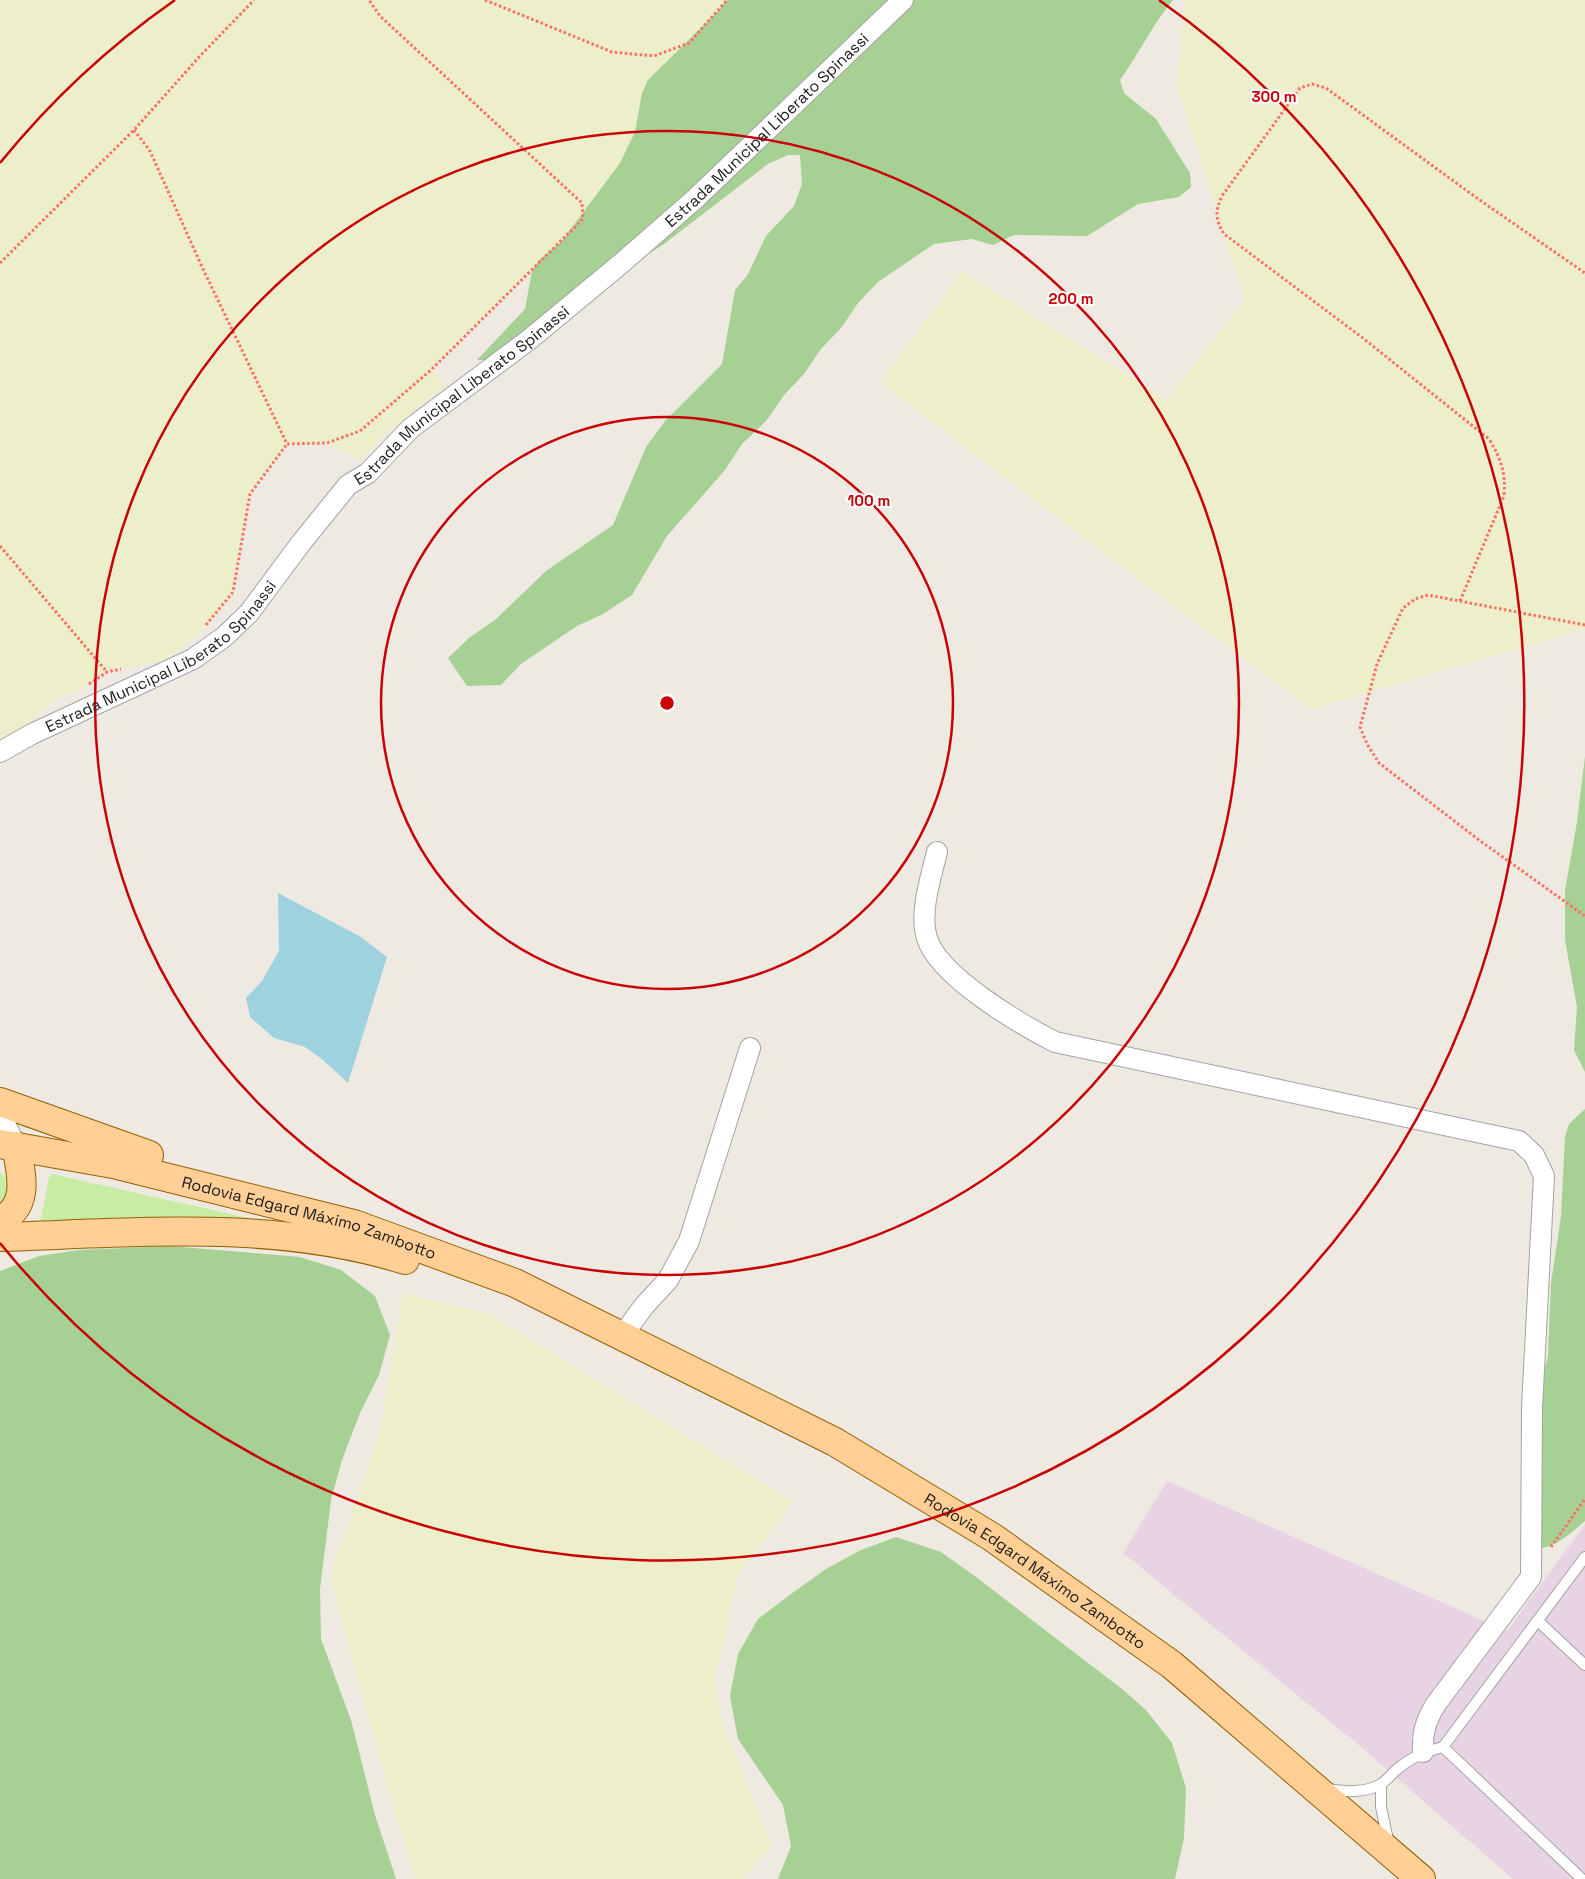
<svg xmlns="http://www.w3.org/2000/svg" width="1585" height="1879" font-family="'Space Grotesk',sans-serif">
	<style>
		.industrial { fill: #e8d3e5 }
		.farmland { fill: #edefcb }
		.grass { fill: #c9eca4 }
		.forest { fill: #a7d094 }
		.water { fill: #9fd2df }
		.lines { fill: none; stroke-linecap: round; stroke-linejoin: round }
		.lane-casing { stroke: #a3a3a3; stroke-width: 12 }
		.street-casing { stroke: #a3a3a3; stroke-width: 22 }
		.primary-casing { stroke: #955f00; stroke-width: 30 }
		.path { stroke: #ff6e62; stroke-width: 3; stroke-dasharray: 2.5 2.5; stroke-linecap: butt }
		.lane { stroke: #fff; stroke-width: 10 }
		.street { stroke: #fff; stroke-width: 20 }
		.primary { stroke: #ffcf96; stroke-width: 28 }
		.ring { fill: none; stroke: #c90006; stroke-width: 2.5 }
		.labels { text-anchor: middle; stroke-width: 4.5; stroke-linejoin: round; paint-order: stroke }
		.street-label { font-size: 16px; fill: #1c1c1c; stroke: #fff }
		.centre { fill: #c90006; stroke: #fff; stroke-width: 2.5 }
		.ring-label { font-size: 15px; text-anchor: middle; font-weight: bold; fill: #c90006; stroke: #fff; stroke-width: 4.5; stroke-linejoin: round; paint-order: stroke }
	</style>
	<rect width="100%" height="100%" fill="#eeeae1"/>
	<path class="industrial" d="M1167,1481L1507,1631L1585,1524V1879H1513L1361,1747L1123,1553Z"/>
	<g class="farmland">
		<path d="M0,0H727L689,43L665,147L573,229L431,369L445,386L387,432L361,459L326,443L287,444L250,494L233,592L196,636L165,660L107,672L79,691L56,698L20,729L0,738Z"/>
		<path d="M1185,0H1585V629L1311,709L880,383L962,271L1167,400L1245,299L1177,87Z"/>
		<path d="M403,1293L489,1314L793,1502L738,1575L715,1680L723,1725L772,1845L743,1879H415L382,1768L330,1577L380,1431Z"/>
	</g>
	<g class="grass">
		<path d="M0,1172L10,1183L0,1217Z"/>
		<path d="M52,1174L266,1222L39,1228L49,1178Z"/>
	</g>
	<g class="forest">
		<path d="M727,0H1173C1152,25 1139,54 1120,80L1124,93L1156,119L1190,173L1191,187L1179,197L1138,204L1087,236L1014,235L993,245L972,239L934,244L878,282L858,303L841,328L821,349L804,374L784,395L767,420L742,444L725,470L667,536L632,595L603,614L577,626L521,664L501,685L467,686L448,658L469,638L496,619L546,571L613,525L646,447L665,421L722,364L735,290L747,276L766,236L794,206L802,184L800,155H788L768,164L664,244L598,286L491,360H477L525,309L532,271L539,260L561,242L620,163L635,132L642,93L648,80L718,11Z"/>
		<path d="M1585,756V1072L1574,1050L1577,1007L1565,940V890L1577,822Z"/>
		<path d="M1585,1109V1521C1565,1538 1554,1549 1527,1550L1536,1412L1548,1355L1551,1283L1561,1216L1565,1137L1569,1124Z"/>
		<path d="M170,1246L300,1257L341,1270L375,1296L390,1335L379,1375L360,1413L342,1460L331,1500L320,1589L321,1639L351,1720L375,1815L396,1879H0V1271L39,1256L79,1250Z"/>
		<path d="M896,1537L941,1552L976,1577L1122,1689L1146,1710L1172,1743L1186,1788L1184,1838L1175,1879H778L791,1846L783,1805L738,1739L730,1696L738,1654L758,1619L791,1594L826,1569L861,1550Z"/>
	</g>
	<path class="water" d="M278,893L361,937L387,957L348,1083L323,1060L305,1047L274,1038L250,1017L246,998L262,981L279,951Z"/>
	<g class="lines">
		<defs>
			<g id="lane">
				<path d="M1538,1621L1585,1665"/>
				<path d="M1443,1747L1582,1879"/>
				<path d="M1381,1785V1807L1388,1840"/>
				<path d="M1328,1789C1343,1792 1367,1793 1381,1784C1386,1781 1391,1775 1395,1771C1411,1757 1424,1752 1443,1747L1585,1557"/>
			</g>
			<g id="street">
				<path id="s1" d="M0,752L32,734L193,659L224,637L249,613L301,543L348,485L368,473L411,428L530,339L624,261L695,199L903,0"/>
				<path d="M937,852C931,877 919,913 927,938C938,976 1020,1024 1055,1042L1519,1141L1534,1155L1544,1176L1532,1408L1531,1577L1436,1704C1426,1720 1422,1732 1423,1752"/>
				<path d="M0,1114L16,1146"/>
				<path d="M622,1336L644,1306L668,1280L689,1241L750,1048"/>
			</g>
			<g id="primary">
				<path d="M0,1102L149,1155"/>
				<path id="s2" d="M0,1144L113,1164L354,1224L515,1283L835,1442L992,1537L1172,1665L1421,1879"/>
				<path d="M0,1221C31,1205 21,1173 16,1146"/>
				<path d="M0,1237C134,1233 275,1219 405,1260"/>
			</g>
		</defs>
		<use href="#lane" class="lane-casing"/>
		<use href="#street" class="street-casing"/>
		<use href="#primary" class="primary-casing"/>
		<g class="path">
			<path d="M485,0L612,52L654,56L689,43L727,0"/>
			<path d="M134,130L150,151L203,269L287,444L327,443L360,431L431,370L583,219L582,203L380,16L369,0"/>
			<path d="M0,263L134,130L200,56L254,0"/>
			<path d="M0,546L107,672"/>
			<path d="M1460,601L1504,496C1506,473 1501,459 1489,439L1364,339L1224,234C1215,219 1215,212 1222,196L1300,88L1312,84L1326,88L1474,196L1585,273"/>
			<path d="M206,625L233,592L250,494L287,444"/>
			<path d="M1585,625L1428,595L1415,599L1403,608L1377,664L1360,727L1367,744L1379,763L1479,840L1585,916"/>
			<path d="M89,684L107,672L121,669"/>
			<path d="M1551,1547L1585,1499"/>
		</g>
		<use href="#lane" class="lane"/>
		<use href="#street" class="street"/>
		<use href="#primary" class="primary"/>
	</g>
	<g class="ring">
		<circle cx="667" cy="703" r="286"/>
		<circle cx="667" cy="703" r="572"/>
		<path d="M0 163A858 858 0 0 1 175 0M1159 0A858 858 0 1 1 0 1243"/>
	</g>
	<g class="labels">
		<g class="street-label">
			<text dy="6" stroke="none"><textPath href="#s1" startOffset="999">Estrada Municipal Liberato Spinassi</textPath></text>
			<text dy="6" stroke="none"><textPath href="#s1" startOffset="594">Estrada Municipal Liberato Spinassi</textPath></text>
			<text dy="6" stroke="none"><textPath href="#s1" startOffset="189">Estrada Municipal Liberato Spinassi</textPath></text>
			<text dy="6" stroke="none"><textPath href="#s2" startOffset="318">Rodovia Edgard Máximo Zambotto</textPath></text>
			<text dy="6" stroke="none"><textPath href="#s2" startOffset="1130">Rodovia Edgard Máximo Zambotto</textPath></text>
		</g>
	</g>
	<circle cx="667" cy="703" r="8" class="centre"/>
	<g class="ring-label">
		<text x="1274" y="102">300 m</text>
		<text x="1071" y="304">200 m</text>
		<text x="869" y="506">100 m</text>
	</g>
</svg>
